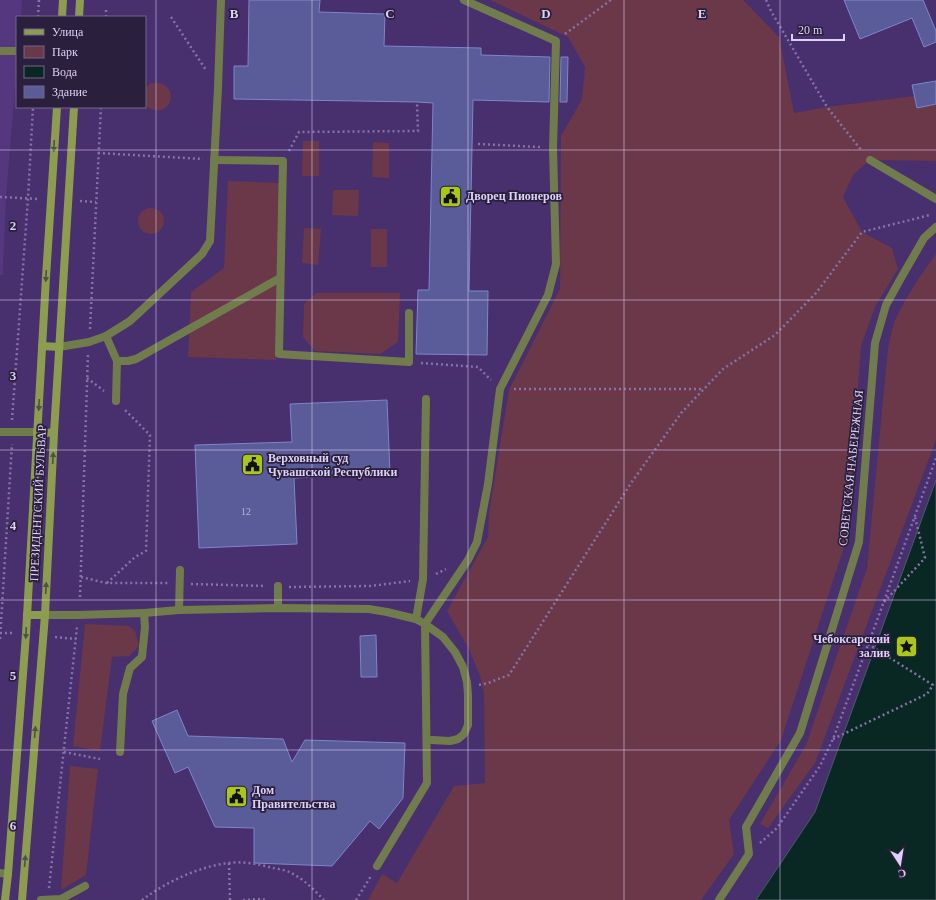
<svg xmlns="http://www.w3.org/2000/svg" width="936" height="900" font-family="'Times New Roman',serif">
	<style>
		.built { fill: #54377e }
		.green { fill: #6a3849 }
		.water { fill: #092823; stroke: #495b63 }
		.building { fill: #595c98; stroke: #7f85cb }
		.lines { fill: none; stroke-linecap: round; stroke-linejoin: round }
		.path { stroke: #8672a7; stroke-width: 2.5; stroke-dasharray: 2 3; stroke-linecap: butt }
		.lane { stroke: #717c4d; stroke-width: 8 }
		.street { stroke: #717c4d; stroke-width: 8 }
		.secondary { stroke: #8c9d50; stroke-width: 8 }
		.oneway { fill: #515144 }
		.grid { fill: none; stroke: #ded1f7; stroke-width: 1; stroke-opacity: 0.55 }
		.labels { text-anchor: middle; stroke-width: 3.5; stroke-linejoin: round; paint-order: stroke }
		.number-label { font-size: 10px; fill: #bdb4df }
		.poi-label { font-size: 12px; font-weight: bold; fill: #ded1f7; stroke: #2a1f3c; text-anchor: start }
		.street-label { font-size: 12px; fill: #ded1f7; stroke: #2a1f3c }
		.grid-label { font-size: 13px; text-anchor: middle; font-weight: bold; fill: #ded1f7; stroke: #2a1f3c; stroke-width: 3.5; stroke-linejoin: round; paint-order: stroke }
	</style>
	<rect width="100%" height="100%" fill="#482f6e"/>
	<path class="built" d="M0,0H22L21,17H17V64L6,197L3,275H0Z"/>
	<g class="green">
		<path d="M490,0H743L779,37L794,113L827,107L914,96L917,108L936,104V161L870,160L853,175L843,197L862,232L892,248L898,269L875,307L861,346L847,538L781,740L729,820L734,854L701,900H368L382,874L397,883L454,786L485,783L484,694L480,676L469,649L447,611L488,537L489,513L509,390L560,289L561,136L582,99L585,67L568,37Z"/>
		<path d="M151,83C162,81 174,88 170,101C166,113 152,113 145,104V89Z"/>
		<path d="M303,141H319V176H302Z"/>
		<path d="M373,142L389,143V178L372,177Z"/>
		<path d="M228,181L283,183L276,360L188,357L191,292L224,268Z"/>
		<path d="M333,190H359L358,216L332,215Z"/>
		<circle cx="151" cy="221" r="13"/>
		<path d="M304,228L321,229L318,265L302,263Z"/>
		<rect x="371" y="229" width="16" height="38"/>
		<path d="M936,254V440L815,763L768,828L760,824L806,745L867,568L888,348C890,339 892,329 895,320C906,297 921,274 936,254Z"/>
		<path d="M316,293H400L398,342L380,354L315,351L303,337L304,304Z"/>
		<path d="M85,624L129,626L135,631L139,646L129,656L112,657L100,751L73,746Z"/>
		<path d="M70,766L98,769L86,875L61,890Z"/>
	</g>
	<path class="water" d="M936,480V900H756L815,812Z"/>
	<g class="building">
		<path d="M249,0H320L319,12L385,14L384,46L481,48V55L550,57L549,102L473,100L469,291H488L487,355L416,354L418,290H429L433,103L417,102L234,99V66H248Z"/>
		<path d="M844,0H923L936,31V42L924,47L912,18L860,39Z"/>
		<path d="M561,57H568L567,102H560Z"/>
		<path d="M936,81V104L917,108L912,85Z"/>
		<path d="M387,400L390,474L294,478L297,544L199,548L195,445L292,442L290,404Z"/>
		<path d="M376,635L377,677H361L360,636Z"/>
		<path d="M177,710L188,736L283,739L292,762L305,740L405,743L403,798L379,829L370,821L332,866L254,863V828L215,827L188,767L175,773L152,721Z"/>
	</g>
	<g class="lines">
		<g class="path">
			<path d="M766,0L771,11L827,107L862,151"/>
			<path d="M38,17L39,0"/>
			<path d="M106,17V7"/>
			<path d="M171,17L206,70"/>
			<path d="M565,34L611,0"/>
			<path d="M478,144L540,147"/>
			<path d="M289,151L299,132L418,131L417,102"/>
			<path d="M98,153L203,159"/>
			<path d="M0,197L39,199"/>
			<path d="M80,201L96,202"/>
			<path d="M90,329L101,107"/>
			<path d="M421,363L478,367L491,380"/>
			<path d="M87,378L104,391"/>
			<path d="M514,389H703"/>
			<path d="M12,420L28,198L33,107"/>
			<path d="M436,574L446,569"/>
			<path d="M81,577L106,583H168"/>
			<path d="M107,583L135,557L146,551L150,435L124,409"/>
			<path d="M191,584L266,586"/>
			<path d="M289,587L370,586L410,581"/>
			<path d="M80,597L88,354"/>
			<path d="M884,602L925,558L915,517"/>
			<path d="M0,633H14"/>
			<path d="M55,637L76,639"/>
			<path d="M0,639L12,444"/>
			<path d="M479,685L488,683L509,675L631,483L682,412L723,369L775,335L816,293L862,232L930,215"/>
			<path d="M833,739L927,694L933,685L868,644"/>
			<path d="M64,752L100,759"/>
			<path d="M760,843L777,828L820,766L833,739L875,626L936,458"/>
			<path d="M229,863L230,900"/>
			<path d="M49,888L77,627"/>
			<path d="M142,900C166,882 198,867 228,863C243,861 259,864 273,868C279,869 286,870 291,873C304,879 314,890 324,900"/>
			<path d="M243,900L262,899L265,900"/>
			<path d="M356,900L371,876"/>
		</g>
		<g class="lane">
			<path d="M0,51H17"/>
			<path d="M214,160L283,161L279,354L409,362V313"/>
			<path d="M106,336L117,361L116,401"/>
			<path d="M59,347L89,342L106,336L130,321L202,254L210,241L218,88L221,0"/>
			<path d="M117,361H128L136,359L280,278"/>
			<path d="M278,608V586"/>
			<path d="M179,610L180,570"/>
			<path d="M144,613L179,610L278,608L369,609L387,612L416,619L425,624L443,637L455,652L463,667L467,682L468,695V725L464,734L458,739L450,741L432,740"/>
			<path d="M45,615H78L144,613L145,627L142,657L130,668L123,694L120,752"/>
			<path d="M416,619L423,579L426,399"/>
			<path d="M377,866L427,783L425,624L468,560L477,542L488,484L500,389L548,295L556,264L553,148L556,41L464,0"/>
			<path d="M0,873L8,874"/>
			<path d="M41,900L61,899L85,886"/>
		</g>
		<g class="street">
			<path d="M870,160L936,199"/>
			<path d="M0,432H37"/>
			<path d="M719,900L749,854L746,827L800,733L859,542L875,343L886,305L901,278L924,238L936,227"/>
		</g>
		<g class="secondary">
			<path d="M62,17L63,0"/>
			<path d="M79,17L80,0"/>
			<path d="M42,346L59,347"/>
			<path d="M37,432L54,433"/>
			<path d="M27,615H45"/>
			<path d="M5,900L8,874L26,634L46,277L57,107"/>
			<path d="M22,900L45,615L54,433L74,107"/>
		</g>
	</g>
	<defs><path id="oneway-solid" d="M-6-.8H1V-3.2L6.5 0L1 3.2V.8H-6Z"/></defs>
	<g class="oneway">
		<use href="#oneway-solid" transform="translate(54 146) rotate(93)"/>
		<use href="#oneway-solid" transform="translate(46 276) rotate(93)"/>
		<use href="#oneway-solid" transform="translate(39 405) rotate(93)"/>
		<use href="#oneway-solid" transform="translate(53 458) rotate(-87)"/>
		<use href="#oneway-solid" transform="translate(46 588) rotate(-87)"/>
		<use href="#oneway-solid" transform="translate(26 633) rotate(93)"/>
		<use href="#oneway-solid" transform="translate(35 732) rotate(-85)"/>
		<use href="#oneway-solid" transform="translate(25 861) rotate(-85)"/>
	</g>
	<path class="grid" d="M156,0V900M312,0V900M468,0V900M624,0V900M780,0V900M0,150H936M0,300H936M0,450H936M0,600H936M0,750H936"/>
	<defs>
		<symbol id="civic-square" viewBox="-11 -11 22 22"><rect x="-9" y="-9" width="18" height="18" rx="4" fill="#aac718" stroke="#2a1f3c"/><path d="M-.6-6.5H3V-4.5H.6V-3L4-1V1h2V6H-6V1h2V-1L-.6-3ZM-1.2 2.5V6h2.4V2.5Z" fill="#111"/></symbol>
		<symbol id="sight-square" viewBox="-11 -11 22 22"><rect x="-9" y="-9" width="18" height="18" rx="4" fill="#aac718" stroke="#2a1f3c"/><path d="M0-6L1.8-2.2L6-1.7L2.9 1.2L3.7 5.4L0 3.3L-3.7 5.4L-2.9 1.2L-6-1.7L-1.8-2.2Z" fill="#111"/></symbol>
	</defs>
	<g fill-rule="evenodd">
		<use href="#civic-square" x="438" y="184" width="25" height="25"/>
		<use href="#civic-square" x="240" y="452" width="25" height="25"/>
		<use href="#sight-square" x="894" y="634" width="25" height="25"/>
		<use href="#civic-square" x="224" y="784" width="25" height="25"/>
	</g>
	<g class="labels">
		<g class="number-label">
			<text x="246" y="515">12</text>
		</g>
		<g class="poi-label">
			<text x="466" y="200">Дворец Пионеров</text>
			<text x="268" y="462">Верховный суд<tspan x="268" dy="14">Чувашской Республики</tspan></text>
			<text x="890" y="643" text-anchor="end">Чебоксарский<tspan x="890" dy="14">залив</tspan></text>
			<text x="252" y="794">Дом<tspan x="252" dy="14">Правительства</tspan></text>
		</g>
		<g class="street-label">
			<text transform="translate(851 468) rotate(-84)" y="4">СОВЕТСКАЯ НАБЕРЕЖНАЯ</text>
			<text transform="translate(38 503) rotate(-87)" y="4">ПРЕЗИДЕНТСКИЙ БУЛЬВАР</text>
		</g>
	</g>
	<g class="grid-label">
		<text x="234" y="18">B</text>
		<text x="390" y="18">C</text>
		<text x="546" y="18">D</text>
		<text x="702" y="18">E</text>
		<text x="13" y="230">2</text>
		<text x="13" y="380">3</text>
		<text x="13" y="530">4</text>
		<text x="13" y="680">5</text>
		<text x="13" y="830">6</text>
	</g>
	<rect x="16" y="16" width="130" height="92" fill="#2a1f3c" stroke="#726687"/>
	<rect x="24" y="29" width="20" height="6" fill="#8c9d50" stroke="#726687"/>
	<text x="52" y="36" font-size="12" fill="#ded1f7">Улица</text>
	<rect x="24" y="46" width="20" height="12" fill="#6a3849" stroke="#726687"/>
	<text x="52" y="56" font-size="12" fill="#ded1f7">Парк</text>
	<rect x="24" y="66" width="20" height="12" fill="#092823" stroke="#726687"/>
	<text x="52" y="76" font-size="12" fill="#ded1f7">Вода</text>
	<rect x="24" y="86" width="20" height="12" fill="#595c98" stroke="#726687"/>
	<text x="52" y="96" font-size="12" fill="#ded1f7">Здание</text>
	<g transform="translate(900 864) rotate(168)" stroke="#2a1f3c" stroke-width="3" paint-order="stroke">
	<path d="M0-3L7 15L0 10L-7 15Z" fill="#ded1f7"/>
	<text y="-6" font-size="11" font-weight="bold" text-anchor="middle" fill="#ded1f7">С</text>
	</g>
	<path d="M792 34v6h52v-6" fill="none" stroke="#ded1f7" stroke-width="2"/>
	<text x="798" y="34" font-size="12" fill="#ded1f7" stroke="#2a1f3c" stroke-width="3" paint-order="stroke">20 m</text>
</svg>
